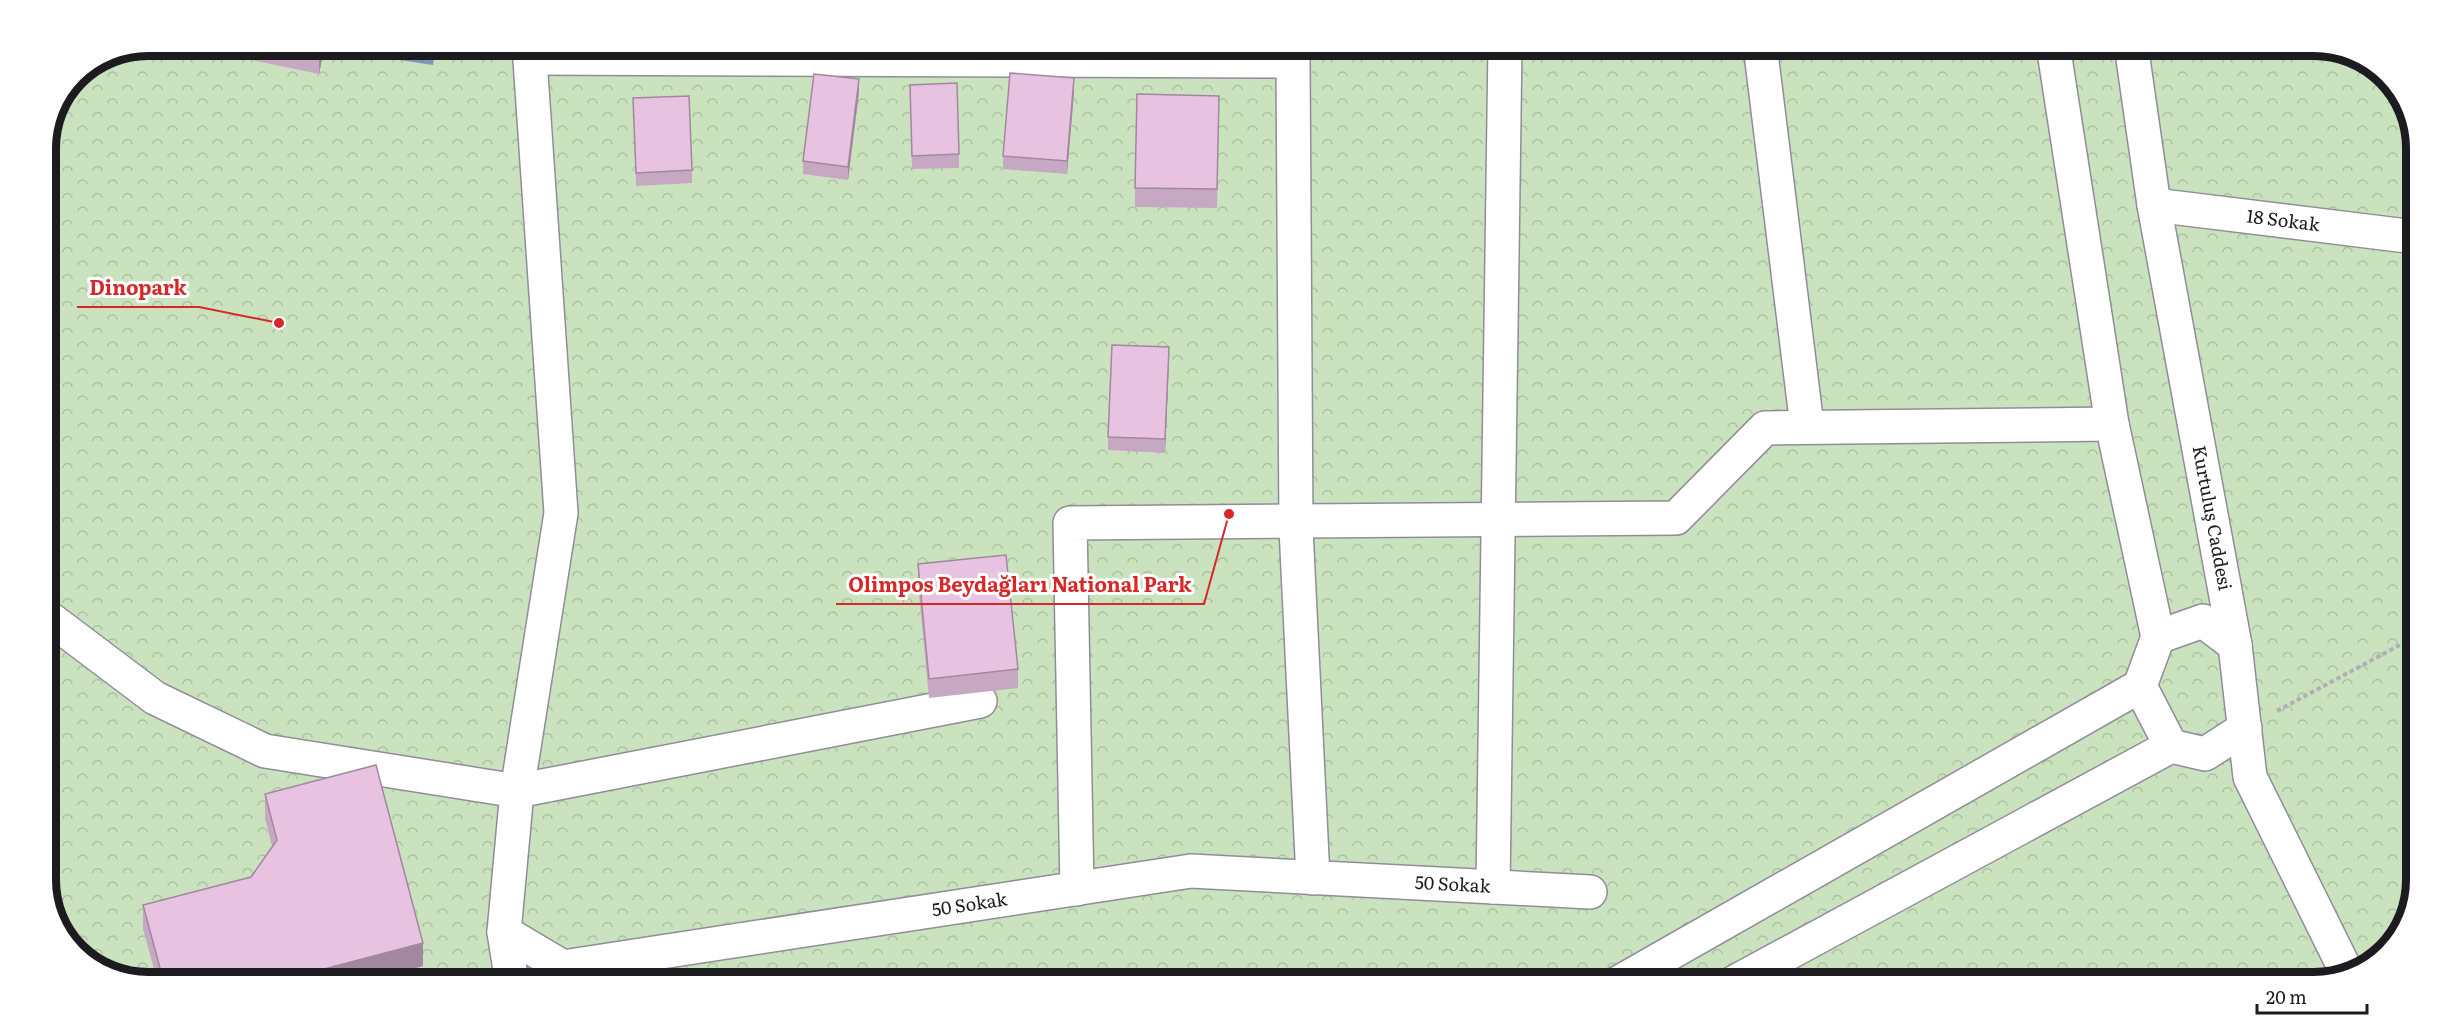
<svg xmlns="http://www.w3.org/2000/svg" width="2461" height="1028" font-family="Literata,serif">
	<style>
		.park { fill: url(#park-crowns) }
		.water { fill: url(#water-ripples) }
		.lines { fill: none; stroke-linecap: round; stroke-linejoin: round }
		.minor-casing { stroke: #8f8e98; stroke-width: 36 }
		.tertiary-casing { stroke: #8f8e98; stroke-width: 36 }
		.path { stroke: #b0afb8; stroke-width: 4; stroke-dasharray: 4.5 3; stroke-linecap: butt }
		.minor { stroke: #fff; stroke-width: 33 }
		.tertiary { stroke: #fff; stroke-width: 33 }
		.wall { fill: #c7a8c2 }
		.shaded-wall { fill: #a2889e }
		.building { fill: #e7c3e1; stroke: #a2889e; stroke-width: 1.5 }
		.labels { text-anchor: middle; stroke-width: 6; stroke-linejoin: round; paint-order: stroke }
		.street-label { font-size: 18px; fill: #1c1c20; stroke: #fff }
		.rim { fill: none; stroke: #1c1c20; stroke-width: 8 }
		.leader { fill: none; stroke: #d62828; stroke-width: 2 }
		.callout-dot { fill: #d62828; stroke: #fff; stroke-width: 2 }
		.callout-label { font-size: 20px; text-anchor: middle; font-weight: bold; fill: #d62828; stroke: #fff; stroke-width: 6; stroke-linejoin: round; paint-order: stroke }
	</style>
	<defs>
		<pattern id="park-crowns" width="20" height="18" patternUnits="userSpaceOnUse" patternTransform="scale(1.5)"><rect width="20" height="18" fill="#cae2be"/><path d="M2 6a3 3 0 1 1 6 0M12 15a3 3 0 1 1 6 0" fill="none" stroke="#adc1a3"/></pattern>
		<pattern id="water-ripples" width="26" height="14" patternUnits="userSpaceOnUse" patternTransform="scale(1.5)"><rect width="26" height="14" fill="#8396ba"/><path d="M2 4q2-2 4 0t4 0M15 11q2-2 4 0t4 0" fill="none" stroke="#6a7a97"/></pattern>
	</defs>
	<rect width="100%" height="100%" fill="#f5f3fe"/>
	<path class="park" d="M147,45H2314L2353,53L2395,85L2416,141L2408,920L2371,966L2314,983H147L108,975L66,943L45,888V141L75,75L108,53Z"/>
	<path class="water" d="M353,45H436L433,65L352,53Z"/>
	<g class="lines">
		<defs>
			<g id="minor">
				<path id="s1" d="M529,45L561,513L517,791L504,932L563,967L1191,871L1590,892"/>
				<path d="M1760,45L1807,426"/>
				<path d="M530,58L1293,61L1296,529L1313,878"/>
				<path id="s2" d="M2154,205L2415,237"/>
				<path d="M45,615L155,698L265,751L517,791L980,701"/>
				<path d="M1493,887L1505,45"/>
				<path d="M1077,889L1070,523L1676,518L1765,428L2112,424"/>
				<path d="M504,932L512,983"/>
			</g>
			<g id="tertiary">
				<path d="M2053,45L2112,424L2158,637"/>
				<path id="s3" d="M2131,45L2154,205L2235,645L2250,777L2347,973"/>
				<path d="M2235,645L2203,621L2158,637L2140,686L2171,746L2205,754L2245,728"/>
				<path d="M1618,983L2140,686"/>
				<path d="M1733,983L2171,746"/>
			</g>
		</defs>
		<use href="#minor" class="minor-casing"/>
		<use href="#tertiary" class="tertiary-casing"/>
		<path class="path" d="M2277,711L2411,639"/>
		<use href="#minor" class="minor"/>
		<use href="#tertiary" class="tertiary"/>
	</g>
	<g class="wall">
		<path d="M237,45H325L319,74L237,57Z"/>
		<path d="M910,85L959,154V168L912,169Z"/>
		<path d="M859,92L848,180L803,174V161Z"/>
		<path d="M1074,92L1067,174L1003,169V156Z"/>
		<path d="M1219,96L1217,208L1135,207V188Z"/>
		<path d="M633,98L692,170V183L636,186Z"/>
		<path d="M1169,360L1165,453L1108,450V437Z"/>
		<path d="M918,564L1018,669V688L929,698L918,583Z"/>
		<path d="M265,794L423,966L361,983H158L143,929V905L251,877L272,846L265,818Z"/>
	</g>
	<g class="shaded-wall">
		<path d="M321,45H325L319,74V55Z"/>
		<path d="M1074,78V92L1067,174V161Z"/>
		<path d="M859,79V92L848,180V167Z"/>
		<path d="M1169,347V360L1165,453V439Z"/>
		<path d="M53,796V819L46,891L45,888V880Z"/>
		<path d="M423,943V966L361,983H271Z"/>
	</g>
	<g class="building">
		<path d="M269,45H321L319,55Z"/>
		<path d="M1010,73L1074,78L1067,161L1003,156Z"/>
		<path d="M814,74L859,79L848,167L803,161Z"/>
		<path d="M957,83L959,154L912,156L910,85Z"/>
		<path d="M1137,94L1219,96L1217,189L1135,188Z"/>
		<path d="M689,96L692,170L636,173L633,98Z"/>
		<path d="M1112,345L1169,347L1165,439L1108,437Z"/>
		<path d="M1006,555L1018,669L929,679L918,564Z"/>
		<path d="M376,765L423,943L271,983H164L143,905L251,877L277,840L265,794Z"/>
		<path d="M45,795L53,796L45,880Z"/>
	</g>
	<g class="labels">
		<g class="street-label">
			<text dy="6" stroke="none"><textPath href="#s2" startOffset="130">18 Sokak</textPath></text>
			<text dy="6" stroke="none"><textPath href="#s3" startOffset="480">Kurtuluş Caddesi</textPath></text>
			<text dy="6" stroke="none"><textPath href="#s1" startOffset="1858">50 Sokak</textPath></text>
			<text dy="6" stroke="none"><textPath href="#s1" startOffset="1372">50 Sokak</textPath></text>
		</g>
	</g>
	<path d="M0 0H2461V1028H0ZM148 56H2314A92 92 0 0 1 2406 148V880A92 92 0 0 1 2314 972H148A92 92 0 0 1 56 880V148A92 92 0 0 1 148 56Z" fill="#fff" fill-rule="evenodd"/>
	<path class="rim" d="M148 56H2314A92 92 0 0 1 2406 148V880A92 92 0 0 1 2314 972H148A92 92 0 0 1 56 880V148A92 92 0 0 1 148 56Z"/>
	<path class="leader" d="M279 323L199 307H77M1229 514L1204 604H836"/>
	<g class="callout-dot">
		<circle cx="279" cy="323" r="6"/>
		<circle cx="1229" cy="514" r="6"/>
	</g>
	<g class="callout-label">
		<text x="138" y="295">Dinopark</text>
		<text x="1020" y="592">Olimpos Beydağları National Park</text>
	</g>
	<path d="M2257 1004v9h110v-9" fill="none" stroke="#1c1c20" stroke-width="3"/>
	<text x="2266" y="1004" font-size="18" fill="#1c1c20" stroke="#ffffff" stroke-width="4.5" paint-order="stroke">20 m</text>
</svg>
